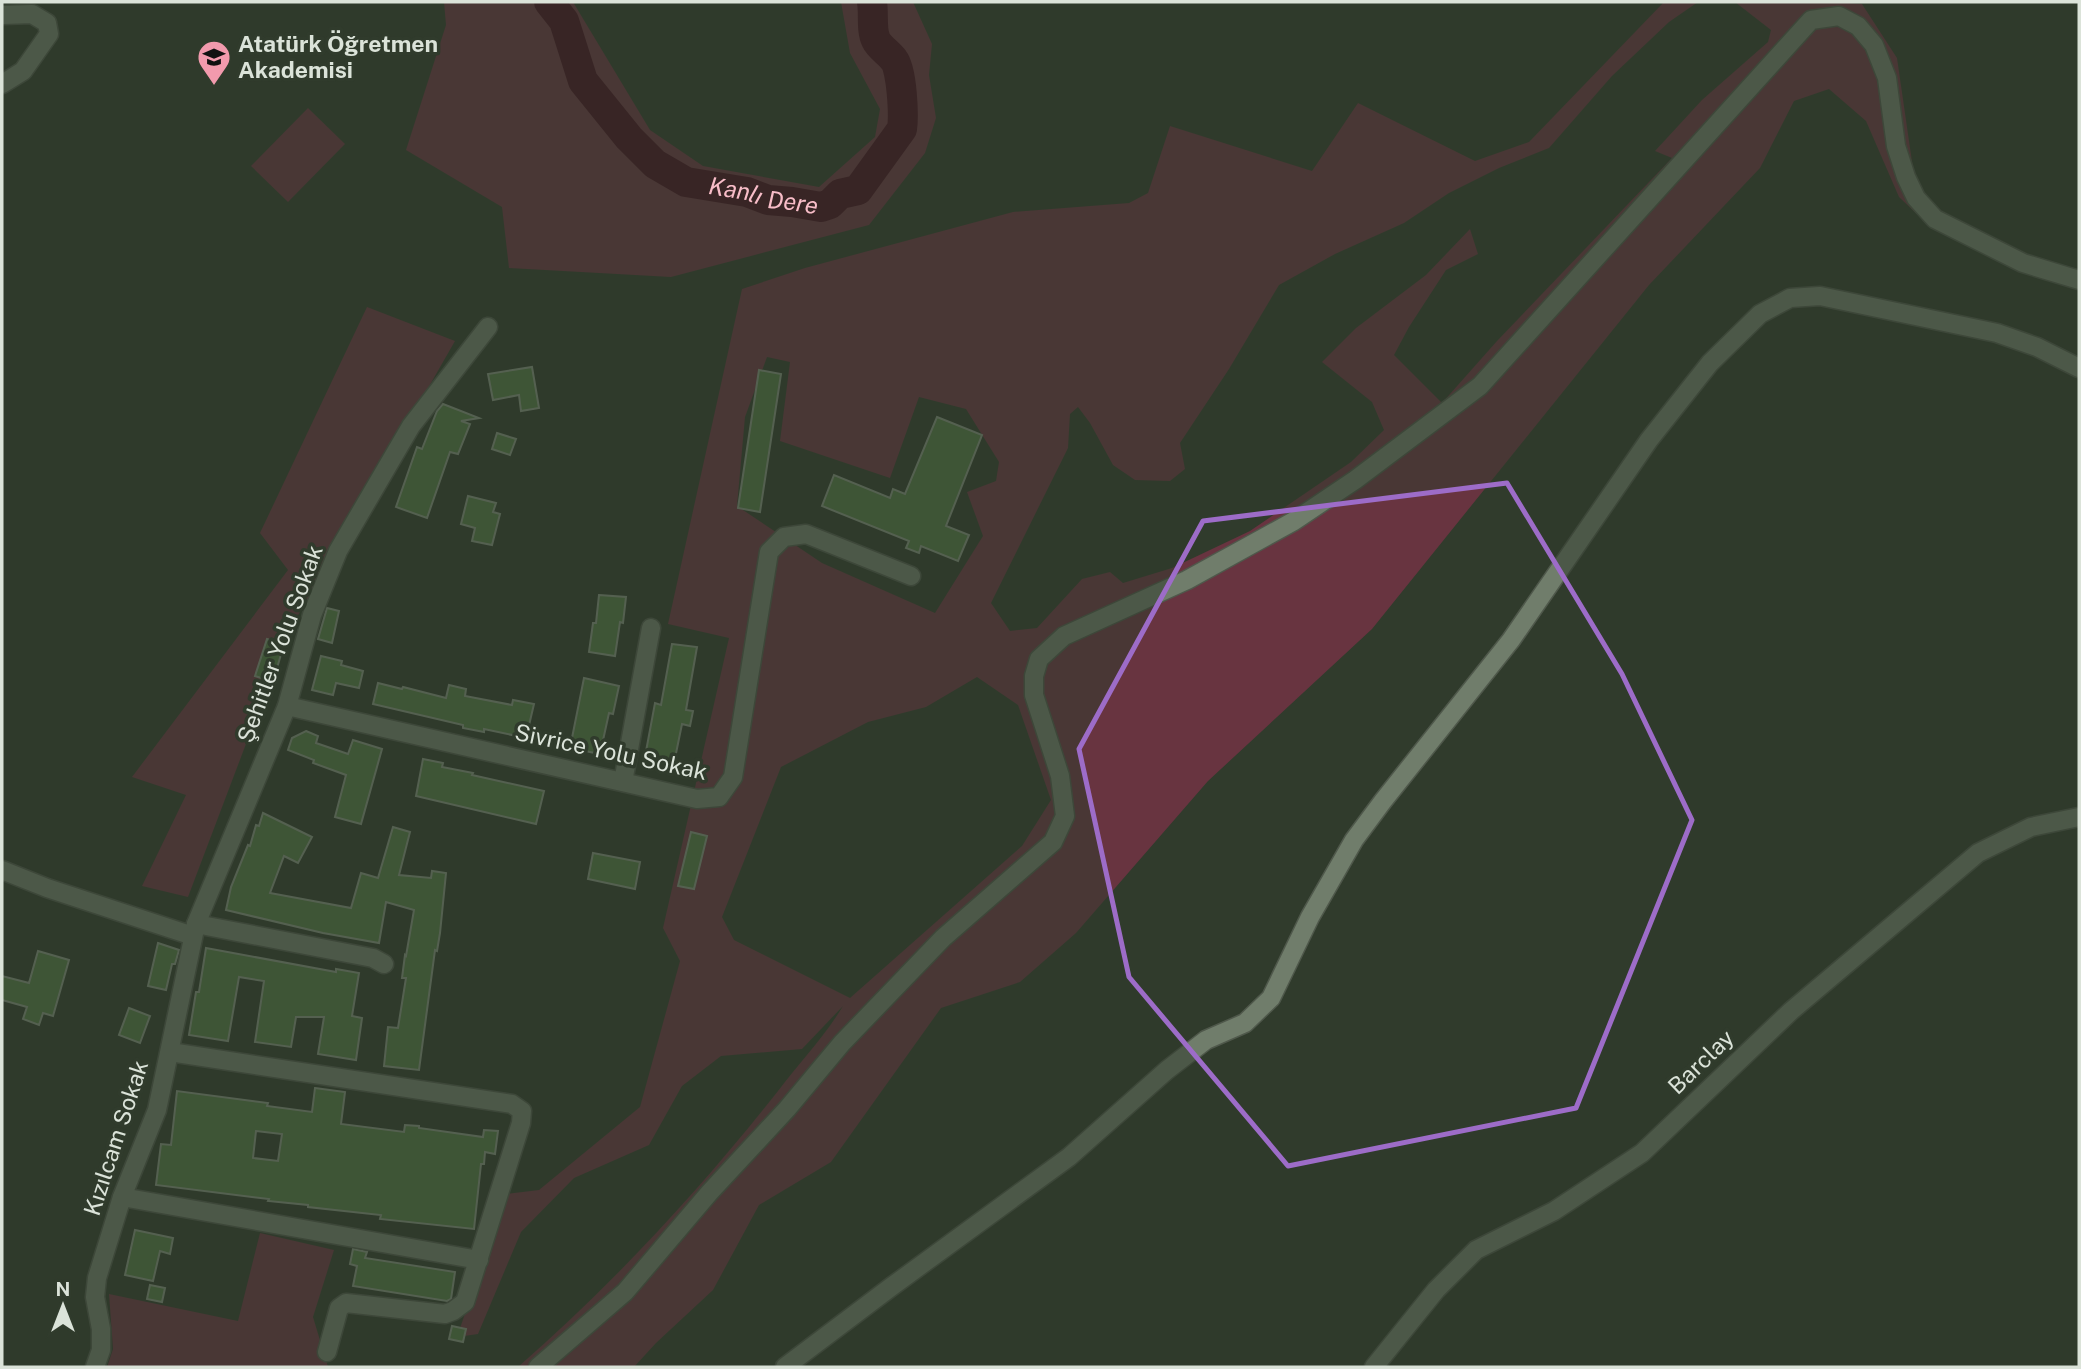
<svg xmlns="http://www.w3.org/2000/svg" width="2081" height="1369" font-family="'Public Sans',sans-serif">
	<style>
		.green { fill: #683440; fill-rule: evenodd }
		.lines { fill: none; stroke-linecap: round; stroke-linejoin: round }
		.river { stroke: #430c1e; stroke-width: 30 }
		.building { fill: #517543; stroke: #828f7d; stroke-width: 2; fill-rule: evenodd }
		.minor-casing { stroke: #4f584b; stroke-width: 21 }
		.minor { stroke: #707d6b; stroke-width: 18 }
		.marked { fill: none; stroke: #9d6cc8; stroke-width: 5; stroke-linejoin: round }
		.labels { text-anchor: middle; stroke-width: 7; stroke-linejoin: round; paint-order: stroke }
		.poi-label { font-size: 23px; font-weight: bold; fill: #dbe3d9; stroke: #303b2c; text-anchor: start }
		.street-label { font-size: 23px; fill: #dbe3d9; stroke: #303b2c }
		.water-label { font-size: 24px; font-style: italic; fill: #f8bdc8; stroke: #303b2c }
	</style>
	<rect width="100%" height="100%" fill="#303b2c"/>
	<g class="green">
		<path d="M444,2H573L650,130L703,166L819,187L875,137L880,109L850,53L841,2H913L932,44L929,75L936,118L925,153L869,225L671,277L509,268L502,207L406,150L446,25Z"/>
		<path d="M1664,2H1698L1669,22L1612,76L1549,148L1499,168L1449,193L1404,223L1335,254L1279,285L1229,369L1180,443L1185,469L1170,481L1135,480L1113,465L1090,423L1078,407L1070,414L1068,448L991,603L1010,631L1037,628L1082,579L1110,572L1123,583L1172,568L1250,531L1351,462L1384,430L1372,402L1322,362L1356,328L1426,275L1470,229L1478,254L1446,270L1409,327L1394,355L1442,403L1497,341L1672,158L1655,151L1702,100L1768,42L1771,30L1735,2H1835L1862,4L1897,58L1920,217L1899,197L1866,121L1829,89L1794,101L1760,168L1649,285L1372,629L1208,781L1076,933L1020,982L941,1008L831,1162L759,1205L713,1290L656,1343L634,1367H518C613,1284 700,1190 778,1091C799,1063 825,1036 843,1006L802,1049L721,1056L682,1086L649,1145L574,1178L521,1232L478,1334L457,1337L506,1194L539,1190L640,1107L680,961L663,928L729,638L668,624L742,289L805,268L1013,212L1129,203L1148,193L1170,126L1312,171L1358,103L1475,161L1529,142ZM767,357L790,362L780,441L890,478L919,397L966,409L999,462L996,481L967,492L983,536L935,613L822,563L737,506L745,417ZM977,677L1018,705L1051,800L1022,846L850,998L734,940L722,917L781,767L868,722L926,707Z"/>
		<path d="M308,108L345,144L288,202L251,166Z"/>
		<path d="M367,307L455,341L288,633L188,897L142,886L186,795L132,777L288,570L260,533Z"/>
		<path d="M260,1233L334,1250L313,1317L328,1367H107L113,1349L109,1294L238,1321Z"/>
	</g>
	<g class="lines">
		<path class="river" id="s1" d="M549,2L564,21L583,81L629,138L655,164L686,182L747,192L768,200L792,202L821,207L830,204L840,194L858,190L902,129C904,116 902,70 894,60C889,53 879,47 876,40C871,30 874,13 872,2"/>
	</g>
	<g class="building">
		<path d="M532,367L539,408L521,411L519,395L493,400L488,374Z"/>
		<path d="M759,370L781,374L760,512L738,508Z"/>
		<path d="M443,404L479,418L461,421L470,424L458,454L450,452L427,518L396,507L417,447L422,449L437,411Z"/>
		<path d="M937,417L982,435L946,526L969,535L958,561L921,546L919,553L906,548L909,541L822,506L834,475L890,498L893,489L905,494Z"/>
		<path d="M497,433L516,439L510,455L492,449Z"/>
		<path d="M468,496L496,503L493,512L500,514L492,545L472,541L475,528L461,524Z"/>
		<path d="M599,595L626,597L623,623L620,622L615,656L589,652L593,623H596Z"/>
		<path d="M327,608L339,611L332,643L318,639Z"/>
		<path d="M267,639L284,644L273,682L255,676Z"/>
		<path d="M672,644L697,647L686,710L693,711L690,726L682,724L673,768L644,762L655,703L661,705Z"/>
		<path d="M321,656L342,661L341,665L363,671L359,688L336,683L333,695L312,690Z"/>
		<path d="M584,678L619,686L613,714L609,713L600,754L570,748Z"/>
		<path d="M378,683L402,689L403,687L446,698L449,685L466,689L465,696L512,705L513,700L534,704L526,738L484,729V732L463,728V725L373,704Z"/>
		<path d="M306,731L318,736L316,743L348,754L353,740L382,749L361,824L335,817L346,775L313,763L314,760L288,750L292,738Z"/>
		<path d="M423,759L443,763L442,767L473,773L472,775L544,791L536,824L416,796Z"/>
		<path d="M263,813L312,837L298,863L284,856L270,893L351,908L361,873L378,878L393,827L410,832L399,875L431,878L432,871L446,873L440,933L437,951L435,950L419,1070L384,1066L388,1027L398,1028L406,978H402L405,955L406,956L414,910L386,902L379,943L323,933L226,910L231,887L248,845L250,846L256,825L259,826Z"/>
		<path d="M691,832L707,836L694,889L678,886Z"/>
		<path d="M593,853L640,862L635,889L588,879Z"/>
		<path d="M158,943L179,950L175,964H172L166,990L148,986Z"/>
		<path d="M206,948L336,972V969L359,973L352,1016L362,1018L356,1060L318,1054L324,1017H296L291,1047L255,1042L264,981L239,977L228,1041L189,1035L196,992H199Z"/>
		<path d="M38,951L69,960L53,1016L43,1013L39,1025L23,1019L27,1007L2,1000V976L29,983Z"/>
		<path d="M129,1008L150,1016L140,1043L119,1035Z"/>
		<path d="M315,1088L345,1092L341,1124L404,1132L405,1125L419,1126V1128L483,1137L484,1130L498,1131L495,1154L485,1152L484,1164H481L474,1229L380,1219L381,1215L308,1207V1205L268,1201L269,1199L156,1185L161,1144L171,1145L177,1091L268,1103L267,1106L312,1112ZM256,1131L282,1134L278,1161L253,1158Z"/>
		<path d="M135,1230L173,1238L170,1254L160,1251L153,1281L125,1275Z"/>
		<path d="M353,1249L367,1252L365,1258L455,1272L451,1299L447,1301L353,1286L357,1266L350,1264Z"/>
		<path d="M150,1285L165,1288L162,1302L147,1299Z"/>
		<path d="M452,1326L466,1329L463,1342L449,1339Z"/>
	</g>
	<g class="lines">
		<defs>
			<g id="minor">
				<path d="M2,15L32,14L47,23L49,34L23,71L2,84"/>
				<path d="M287,706L697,799L719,797L733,777L769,552L784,537L806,534L911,576"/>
				<path d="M623,782L651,628"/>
				<path d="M2,870L47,888L193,936"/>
				<path d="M196,924L373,958L384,964"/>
				<path d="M170,1052L512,1104L522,1111L521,1123L465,1302L453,1311L445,1314L346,1303L339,1308L327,1352"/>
				<path d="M122,1197L479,1260"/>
				<path d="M95,1367L101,1350V1329L95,1297L97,1278L122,1197L157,1110L196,924L287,706L312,615L338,551L411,426L488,327"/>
				<path d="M538,1367L625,1292L710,1192L787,1109L842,1043L943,938L1053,842L1065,816L1060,776L1034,695V676L1039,659L1064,636L1187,580L1294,521L1355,480L1480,386L1811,20L1839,16L1858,26L1874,45L1887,78L1896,146L1906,177L1916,198L1935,219L2023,263L2079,280"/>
				<path d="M785,1367L891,1287L1069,1157L1167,1070L1206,1040L1245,1023L1271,998L1310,917L1354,840L1383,801L1511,640L1649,440L1710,363L1760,314L1790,298L1820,296L1997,333L2037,347L2079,368"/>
				<path d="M1374,1367L1436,1290L1476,1250L1554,1211L1642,1153L1791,1011L1978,853L2031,827L2079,817"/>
			</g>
		</defs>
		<use href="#minor" class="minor-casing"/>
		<use href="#minor" class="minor"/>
	</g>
	<path d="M0 0H2081V1369H0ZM1507,483L1622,674L1692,820L1576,1108L1288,1166L1129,977L1079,749L1203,521Z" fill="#303b2c" fill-opacity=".55" fill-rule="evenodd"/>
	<path class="marked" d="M1507,483L1622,674L1692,820L1576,1108L1288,1166L1129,977L1079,749L1203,521Z"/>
	<defs>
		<symbol id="university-pin" viewBox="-11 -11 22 30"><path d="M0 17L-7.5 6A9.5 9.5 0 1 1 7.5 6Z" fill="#f29aad" stroke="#303b2c"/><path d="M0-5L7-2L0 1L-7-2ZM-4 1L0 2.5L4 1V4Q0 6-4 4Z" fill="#111"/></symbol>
	</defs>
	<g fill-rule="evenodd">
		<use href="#university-pin" x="195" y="38" width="38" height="52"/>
	</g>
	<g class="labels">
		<g class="poi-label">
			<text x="238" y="52">Atatürk Öğretmen<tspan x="238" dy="26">Akademisi</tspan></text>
		</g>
		<g class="street-label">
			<text transform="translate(280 644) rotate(-70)" y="8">Şehitler Yolu Sokak</text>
			<text transform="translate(611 752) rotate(12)" y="8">Sivrice Yolu Sokak</text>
			<text transform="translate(1701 1062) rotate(-44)" y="8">Barclay</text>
			<text transform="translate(116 1138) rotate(-72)" y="8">Kızılcam Sokak</text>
		</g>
		<g class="water-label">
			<text dy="8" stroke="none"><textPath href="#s1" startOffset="312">Kanlı Dere</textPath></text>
		</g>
	</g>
	<rect width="2081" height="1369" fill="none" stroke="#dbe3d9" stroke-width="7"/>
	<g transform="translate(63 1306)" stroke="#303b2c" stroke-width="5" paint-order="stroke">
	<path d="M0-5L12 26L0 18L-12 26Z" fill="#dbe3d9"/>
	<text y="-10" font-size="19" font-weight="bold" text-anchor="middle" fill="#dbe3d9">N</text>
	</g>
</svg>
